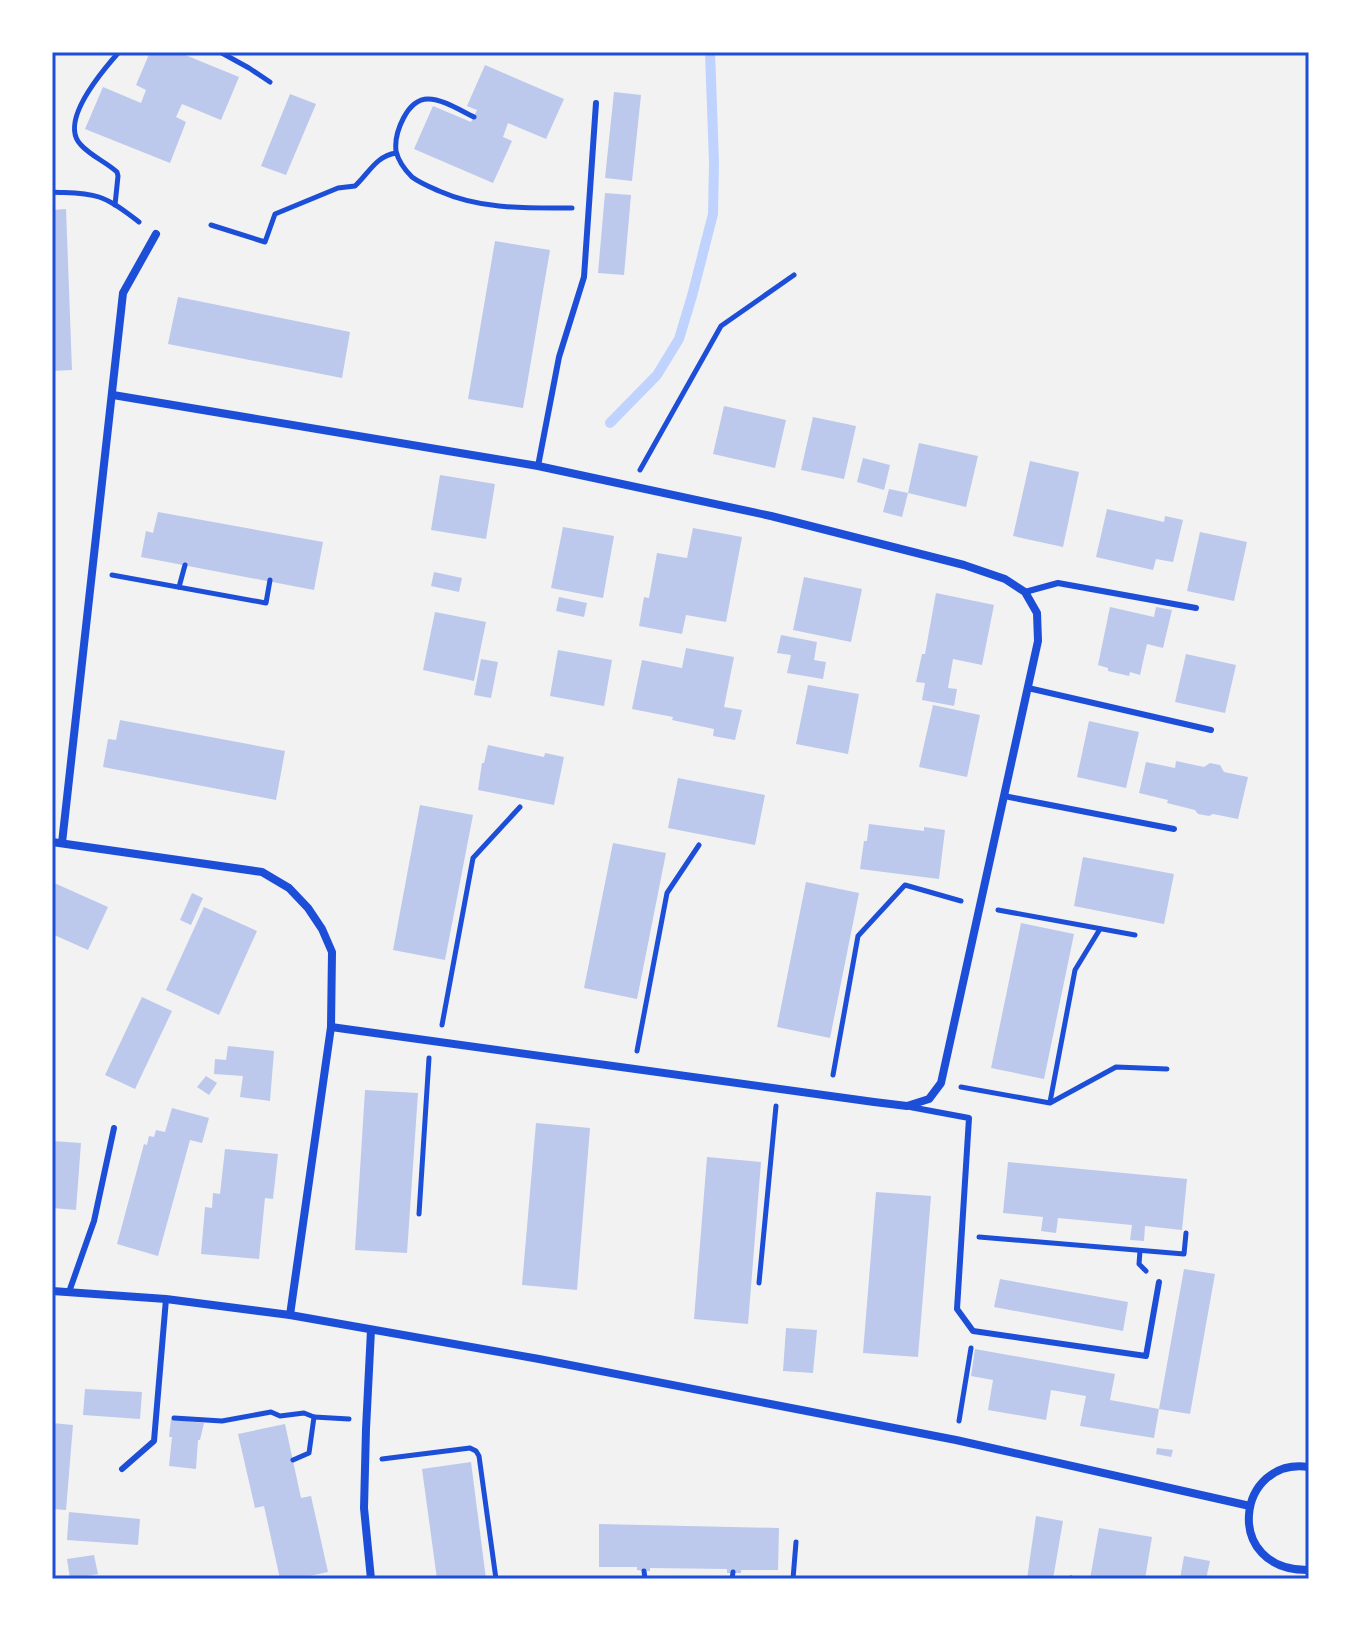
<svg xmlns="http://www.w3.org/2000/svg" width="1361" height="1631" font-family="Jost,sans-serif">
	<style>
		.lines { fill: none; stroke-linecap: round; stroke-linejoin: round }
		.stream { stroke: #bfd3fe; stroke-width: 10 }
		.building { fill: #bdc9ec }
		.path { stroke: #1d4ed8; stroke-width: 5 }
		.service { stroke: #1d4ed8; stroke-width: 6 }
		.minor { stroke: #1d4ed8; stroke-width: 8 }
		.neatline { fill: none; stroke: #1d4ed8; stroke-width: 3 }
	</style>
	<rect width="100%" height="100%" fill="#f2f2f2"/>
	<g class="lines">
		<path class="stream" d="M610,423L657,375L679,339L692,296L713,214L714,163L710,52"/>
	</g>
	<g class="building">
		<path d="M150,52H178L239,77L221,120L182,104L176,117L186,122L170,163L85,129L103,87L141,103L146,90L136,85Z"/>
		<path d="M485,65L564,99L546,139L508,123L503,137L512,141L493,183L414,149L433,106L471,122L477,110L467,106Z"/>
		<path d="M614,92L641,95L632,181L605,178Z"/>
		<path d="M290,94L316,104L286,175L261,166Z"/>
		<path d="M605,193L631,195L624,275L598,273Z"/>
		<path d="M66,209L72,370L52,371V210Z"/>
		<path d="M495,241L550,250L523,408L468,399Z"/>
		<path d="M178,297L350,332L342,378L168,344Z"/>
		<path d="M724,406L786,420L775,468L713,454Z"/>
		<path d="M813,417L856,426L844,479L801,470Z"/>
		<path d="M919,443L978,456L966,507L908,493L902,517L883,512L889,489L908,493Z"/>
		<path d="M863,458L890,465L884,490L857,482Z"/>
		<path d="M1030,461L1079,472L1063,547L1013,536Z"/>
		<path d="M440,475L495,484L486,539L431,530Z"/>
		<path d="M1107,509L1164,522L1165,516L1183,520L1173,562L1156,559L1153,570L1096,557Z"/>
		<path d="M158,512L323,542L314,590L141,557L146,531L153,533Z"/>
		<path d="M563,527L614,536L603,598L551,588Z"/>
		<path d="M693,528L742,537L726,622L686,615L682,634L639,626L644,597L649,598L657,553L687,558Z"/>
		<path d="M1200,532L1247,542L1234,601L1187,591Z"/>
		<path d="M434,572L462,578L459,592L431,586Z"/>
		<path d="M804,577L862,589L851,642L793,630Z"/>
		<path d="M936,593L994,605L982,665L953,659L948,688L957,689L954,706L922,700L925,683L916,682L922,654H925Z"/>
		<path d="M559,597L587,603L584,617L556,611Z"/>
		<path d="M1110,607L1154,617L1156,607L1172,610L1163,648L1147,644L1140,675L1130,672L1129,676L1108,671V668L1098,665Z"/>
		<path d="M435,612L486,622L474,681L423,670Z"/>
		<path d="M781,635L817,642L814,660L826,662L823,679L787,673L791,655L777,653Z"/>
		<path d="M686,648L734,657L724,707L742,710L735,740L713,736L714,729L672,720L673,717L632,709L642,660L682,668Z"/>
		<path d="M558,650L612,660L604,706L550,696Z"/>
		<path d="M1186,654L1236,665L1225,713L1175,702Z"/>
		<path d="M481,659L498,662L491,698L474,695Z"/>
		<path d="M808,685L859,694L848,754L796,744Z"/>
		<path d="M933,705L980,715L967,777L919,767Z"/>
		<path d="M120,720L285,751L276,800L103,767L108,739L116,740Z"/>
		<path d="M1089,721L1139,732L1126,788L1077,777Z"/>
		<path d="M488,745L544,757L545,753L564,757L554,805L478,790L482,763H484Z"/>
		<path d="M1176,761L1204,767L1210,763L1220,765L1224,772L1248,777L1238,819L1213,814L1209,816L1198,814L1195,810L1167,803L1168,800L1139,793L1146,762L1175,768Z"/>
		<path d="M678,778L765,795L755,845L668,828Z"/>
		<path d="M420,805L473,815L445,960L393,950Z"/>
		<path d="M869,824L924,831V827L945,830L939,879L860,869L864,841H867Z"/>
		<path d="M613,843L666,853L637,999L584,988Z"/>
		<path d="M1083,857L1174,874L1164,924L1074,906Z"/>
		<path d="M52,882L108,907L88,950L52,934Z"/>
		<path d="M806,882L859,893L830,1038L777,1027Z"/>
		<path d="M192,893L203,898L191,925L180,920Z"/>
		<path d="M204,907L257,931L219,1015L166,990Z"/>
		<path d="M1021,923L1074,934L1044,1079L991,1068Z"/>
		<path d="M142,997L172,1011L135,1089L105,1075Z"/>
		<path d="M228,1046L274,1051L270,1101L240,1097L243,1076L214,1074L215,1059L226,1060Z"/>
		<path d="M206,1076L217,1083L209,1095L197,1087Z"/>
		<path d="M365,1090L418,1093L407,1253L355,1250Z"/>
		<path d="M172,1108L209,1118L202,1143L190,1140L158,1256L117,1244L144,1144L147,1145L149,1136L154,1137L156,1130L165,1132Z"/>
		<path d="M536,1123L590,1128L577,1290L522,1285Z"/>
		<path d="M52,1141L81,1143L76,1210L52,1208Z"/>
		<path d="M225,1149L278,1154L273,1199L265,1198L259,1259L201,1254L205,1207L212,1208L213,1193L220,1194Z"/>
		<path d="M707,1157L761,1162L748,1324L694,1319Z"/>
		<path d="M1008,1162L1187,1179L1182,1230L1145,1226L1144,1241L1130,1240L1132,1225L1058,1218L1056,1233L1041,1231L1043,1217L1003,1213Z"/>
		<path d="M876,1192L931,1196L918,1357L863,1353Z"/>
		<path d="M1184,1269L1215,1274L1190,1414L1159,1409L1154,1438L1080,1426L1086,1396L1051,1390L1046,1420L988,1410L993,1380L971,1376L975,1349L1115,1374L1110,1400L1159,1409Z"/>
		<path d="M1000,1279L1128,1302L1123,1331L994,1307Z"/>
		<path d="M786,1328L817,1330L813,1373L783,1371Z"/>
		<path d="M85,1389L142,1392L140,1419L83,1415Z"/>
		<path d="M171,1419L204,1423L200,1440H198L196,1469L169,1466L172,1437H169Z"/>
		<path d="M52,1423L73,1425L66,1510L52,1509Z"/>
		<path d="M285,1424L301,1498L311,1496L328,1572L296,1579H280L264,1506L255,1508L238,1434Z"/>
		<path d="M1157,1448L1173,1450L1171,1457L1156,1454Z"/>
		<path d="M471,1462L486,1579H437L422,1469Z"/>
		<path d="M69,1512L140,1519L138,1545L67,1540Z"/>
		<path d="M1036,1516L1063,1521L1053,1579H1027Z"/>
		<path d="M599,1524L779,1528L778,1570H741V1573H727V1569L650,1568V1571H644L637,1570V1567H599Z"/>
		<path d="M1099,1528L1152,1537L1145,1579H1090Z"/>
		<path d="M94,1555L98,1574L70,1579L67,1559Z"/>
		<path d="M1184,1556L1210,1561L1206,1579H1180Z"/>
	</g>
	<g class="lines">
		<g class="path">
			<path d="M220,52L249,68L270,82"/>
			<path d="M474,117C461,111 443,99 428,99C407,99 394,133 396,151C398,160 405,170 412,177C420,183 430,187 439,191C482,210 527,208 572,208"/>
			<path d="M52,192C67,193 84,192 99,197C114,202 127,213 139,222"/>
			<path d="M115,205L118,176L117,172C106,162 91,156 81,145C58,122 103,70 119,52"/>
			<path d="M211,225L265,242L275,214L338,188L355,186C369,173 376,156 396,153"/>
			<path d="M640,470L721,326L794,275"/>
			<path d="M112,575L266,603L270,580"/>
			<path d="M179,587L185,565"/>
			<path d="M998,910L1135,935"/>
			<path d="M442,1025L473,858L520,807"/>
			<path d="M637,1051L667,893L699,845"/>
			<path d="M833,1075L858,936L905,885L961,901"/>
			<path d="M961,1087L1050,1103L1116,1067L1167,1069"/>
			<path d="M1050,1102L1075,970L1100,929"/>
			<path d="M419,1214L429,1058"/>
			<path d="M979,1237L1184,1254L1186,1233"/>
			<path d="M1140,1251L1139,1264L1146,1271"/>
			<path d="M759,1283L776,1106"/>
			<path d="M314,1417L349,1419"/>
			<path d="M174,1418L222,1421L271,1412L280,1416L304,1413L314,1417L309,1453L293,1460"/>
			<path d="M959,1421L971,1348"/>
			<path d="M382,1459L470,1448L476,1451L479,1456L496,1579"/>
			<path d="M644,1571L645,1579"/>
			<path d="M732,1579L733,1572"/>
			<path d="M793,1579L796,1542"/>
			<path d="M1071,1579V1578"/>
		</g>
		<g class="service">
			<path d="M538,466L559,357L584,277L596,103"/>
			<path d="M1025,592L1058,583L1196,608"/>
			<path d="M1028,688L1211,730"/>
			<path d="M1004,796L1174,829"/>
			<path d="M910,1107L969,1118L957,1309L973,1331L1146,1356L1159,1282"/>
			<path d="M69,1292L94,1221L114,1128"/>
			<path d="M122,1469L154,1441L166,1299"/>
		</g>
		<g class="minor">
			<path d="M113,395L538,466L771,516L964,565L1005,579L1025,592L1037,613L1038,641L941,1083L929,1099L907,1106L874,1102L331,1027"/>
			<path d="M52,842L262,872L289,888L308,908L322,929L332,952L331,1027L290,1315"/>
			<path d="M62,843L123,293L156,234"/>
			<path d="M52,1291L166,1299L290,1315L539,1359L956,1440L1250,1506"/>
			<path d="M1309,1467C1237,1456 1221,1571 1309,1570"/>
			<path d="M371,1579L364,1508L366,1429L371,1330"/>
		</g>
	</g>
	<rect width="1361" height="1631" fill="none" stroke="#ffffff" stroke-width="108"/>
	<rect x="54" y="54" width="1253" height="1523" class="neatline"/>
</svg>
